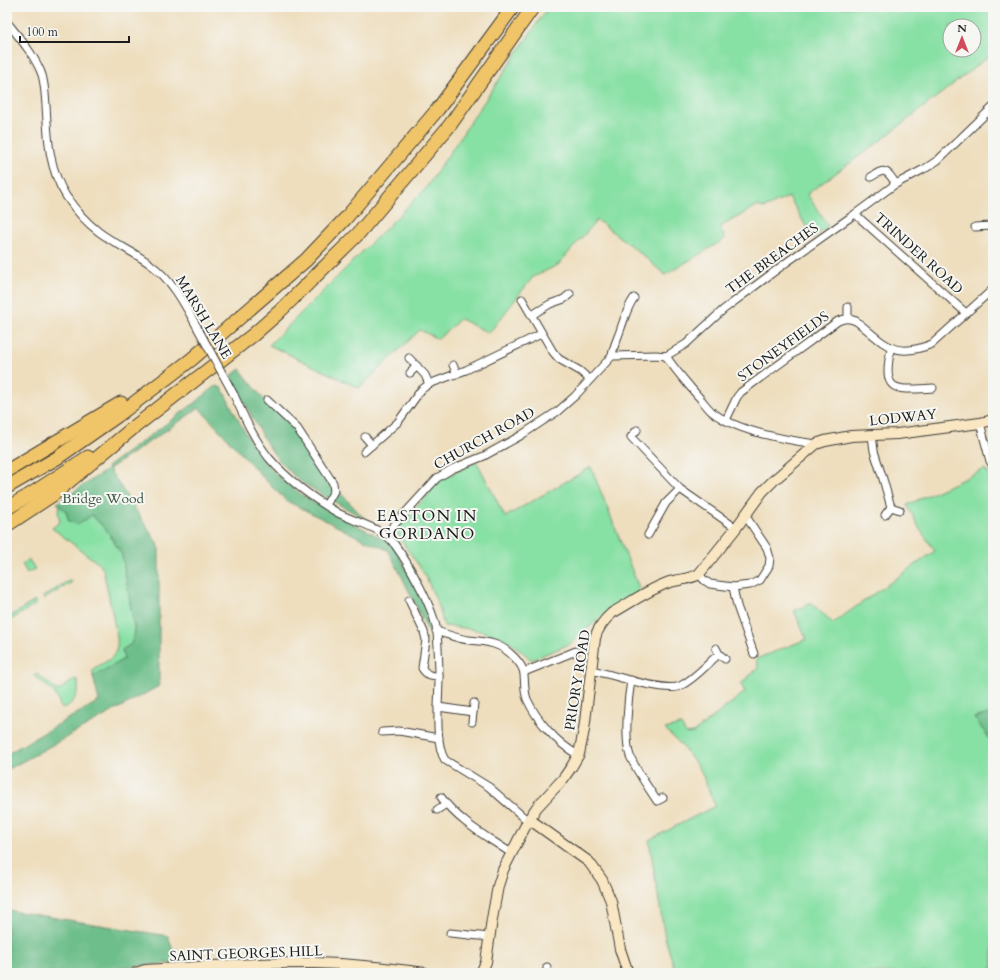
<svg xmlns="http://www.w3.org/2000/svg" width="1000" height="980" font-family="Cardo,serif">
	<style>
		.green { fill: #87e0a4; stroke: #527e60; fill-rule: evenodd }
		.forest { fill: #6dbe8a; stroke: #446d53 }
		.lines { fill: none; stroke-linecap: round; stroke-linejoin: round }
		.street-casing { stroke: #3c3934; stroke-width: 9 }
		.secondary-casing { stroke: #3c3934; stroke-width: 12 }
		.highway-casing { stroke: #3c3934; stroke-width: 15 }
		.street { stroke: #fff; stroke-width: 7 }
		.secondary { stroke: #f9e7c3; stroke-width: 10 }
		.highway { stroke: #f0c469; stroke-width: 13 }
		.street-bridge-casing { stroke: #3c3934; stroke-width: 9; stroke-linecap: butt }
		.street-bridge { stroke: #fff; stroke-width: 7 }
		.labels { text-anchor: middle; stroke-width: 4; stroke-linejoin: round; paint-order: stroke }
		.street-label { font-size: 14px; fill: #1c1c1c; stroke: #f6f6f2 }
		.park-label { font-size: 14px; fill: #3c5745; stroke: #f6f6f2 }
		.quarter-label { font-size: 16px; letter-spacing: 1px; fill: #1c1c1c; stroke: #f6f6f2 }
	</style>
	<rect width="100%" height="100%" fill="#f6f6f2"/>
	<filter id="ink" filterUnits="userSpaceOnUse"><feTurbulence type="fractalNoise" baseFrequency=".025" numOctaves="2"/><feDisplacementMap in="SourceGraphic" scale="8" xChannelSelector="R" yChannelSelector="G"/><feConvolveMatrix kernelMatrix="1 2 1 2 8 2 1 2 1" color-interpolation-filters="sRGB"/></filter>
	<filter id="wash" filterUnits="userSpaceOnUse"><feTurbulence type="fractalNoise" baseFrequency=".012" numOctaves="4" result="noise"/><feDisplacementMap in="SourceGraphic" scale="16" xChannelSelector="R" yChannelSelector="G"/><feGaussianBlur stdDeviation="0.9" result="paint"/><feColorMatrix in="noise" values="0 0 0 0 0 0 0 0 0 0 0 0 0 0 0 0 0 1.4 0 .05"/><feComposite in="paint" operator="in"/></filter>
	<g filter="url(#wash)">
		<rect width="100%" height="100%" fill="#eedebe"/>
		<g class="green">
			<path d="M548,7H993V53L880,141L807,194L828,226L813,238L789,197L764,208L757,206L720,227L725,239L665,275L639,252L597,220L558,265L533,277L489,333L460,319L438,339L420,330L359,388L269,345L426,188ZM950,26H974V50H950Z"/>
			<path d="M477,462L505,517L591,467L641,593L602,616L570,644L531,660C505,633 479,629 444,626L439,607L425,575L395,531L398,527L442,479Z"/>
			<path d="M985,469L993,480V713L974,718L993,743V973H676L665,938L649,840L715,806L701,771L682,746L665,729L681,725L686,734L693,733L745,692L741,684L758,668L756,659L807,639L794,611L811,603L833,623L935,551L919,528L907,505Z"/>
			<path d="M60,506L66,511L69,521L92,515L108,532L122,555L135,632L131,644L122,650L124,659L93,676V669C110,659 119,658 117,636L103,569L99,564L52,528L60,522L58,512Z"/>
			<path d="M29,560L35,569L27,573L22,564Z"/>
			<path d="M70,580L72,582L44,599L43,597Z"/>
			<path d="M35,601L37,604L7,622V618Z"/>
			<path d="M36,673L58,691L75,679L77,680C82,690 72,709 60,708L59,702L54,692L34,676Z"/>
		</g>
		<g class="forest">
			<path d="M240,369L265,401L296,429L331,483L365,519L324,496L297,479L276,457L264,439L231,378V376Z"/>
			<path d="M216,386L222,388C236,416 251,447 273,471C301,501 351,521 387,541L394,547L426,605L434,630L431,632L428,631L402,577L388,550L364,540L287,501L272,487L199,408L109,469L159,546V686L7,770V754L99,701L93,676L124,659L122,650L131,644L135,632L122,555L108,532L92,515L78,525L69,521L66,511L57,503L108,469L107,467L192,405Z"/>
			<path d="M993,713V743L974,718Z"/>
			<path d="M7,910L168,936L177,963L109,968L68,973H30L7,971Z"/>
		</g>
	</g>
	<g filter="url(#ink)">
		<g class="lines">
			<defs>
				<g id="street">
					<path d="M7,22C19,37 36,57 42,75C45,85 45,95 46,105C48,138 48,167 66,196C74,208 87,223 99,232C115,244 134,252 150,264C172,280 184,303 197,327"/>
					<path d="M926,168L938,160L993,107"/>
					<path d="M871,177C885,168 886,169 896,184"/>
					<path d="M855,214L966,313"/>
					<path d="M975,227L991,226"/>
					<path d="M522,299L553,352L559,359L580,371L589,379"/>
					<path d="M532,315L550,304L564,299L570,294"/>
					<path d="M848,318V307"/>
					<path d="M891,349C881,394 896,390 933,388"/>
					<path d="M612,356C613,346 618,338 621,328C625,317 627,308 634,298"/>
					<path d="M666,356L686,344L723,310L787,262L855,214L894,185L922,170"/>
					<path d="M666,356C675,370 686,382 697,395C702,400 706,406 711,411C735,431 786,440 816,444"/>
					<path d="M409,358L425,375L429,384"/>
					<path d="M453,365L457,374"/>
					<path d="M410,373L417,366"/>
					<path d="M234,395C244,417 254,439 269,458C287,479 314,499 338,513C355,522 384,528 395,545C409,564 434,609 437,632C438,646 439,662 439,677C439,698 434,744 445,760L489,787L528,821"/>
					<path d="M267,400L297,428L333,483L334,491L326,505"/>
					<path d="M726,420L737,397L741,392L838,321C845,318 849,318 856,321C885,343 892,360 932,344L993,289"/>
					<path d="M980,423L990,461L993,466"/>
					<path d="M637,430L631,437L680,489L736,528"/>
					<path d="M872,435L874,451L883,479L891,507L885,515"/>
					<path d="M365,437L372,445"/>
					<path d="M364,452L398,422L421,390L429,384L466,370L541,334"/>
					<path d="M891,507L900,510"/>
					<path d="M385,535L437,478L452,469L484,456L520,436L558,411L575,396L612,356L656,355L666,356"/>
					<path d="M648,535L666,503L680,489"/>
					<path d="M699,574L704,580L710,584L733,587L750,585L760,580L769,566L770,558L767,548L745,515"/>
					<path d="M733,587L737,606L754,654"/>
					<path d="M409,600L424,632L426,640L422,668C426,675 431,676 439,676"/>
					<path d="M436,631C447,634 458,639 469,640C479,641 489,641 499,646C508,650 524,664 524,675C525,683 524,691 527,699C537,721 557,743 578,755"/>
					<path d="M716,648L719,654L725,659"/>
					<path d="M592,670C609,674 666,693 680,686C695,679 707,664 719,654"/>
					<path d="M524,672L576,651"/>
					<path d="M631,680C628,698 624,739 630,756C637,772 648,787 657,801L663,798"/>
					<path d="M438,707L473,712"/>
					<path d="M472,722L474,703"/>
					<path d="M382,732L399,731L439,738"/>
					<path d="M441,797C459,822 486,836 511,853"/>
					<path d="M437,810L446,804"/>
					<path d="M450,933L489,937"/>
					<path d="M547,973V967"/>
				</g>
				<g id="secondary">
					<path d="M529,819L589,862L602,880L611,901L620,949L628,973"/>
					<path d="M136,973L145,970C202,967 259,962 316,963C352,964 389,968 425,973"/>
					<path d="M481,973L486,962L492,919L498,886L503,870L529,819L537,807L563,779L572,766L579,754L584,730L595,638C598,627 604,620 612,613C630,603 648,590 667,583C678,579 689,580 699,574L736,528L762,492L773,481L816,444L825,441L851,436L897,434L980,423L993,420"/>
				</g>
				<g id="highway">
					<path d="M7,471L121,403"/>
					<path d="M7,487L57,458L117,416L192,359L306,260L345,219L438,109L513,7"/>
					<path d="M7,508L28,496L88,457"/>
					<path d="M7,525L54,494L133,428L253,335L278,313L358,234L450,125L533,7"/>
				</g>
			</defs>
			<use href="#street" class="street-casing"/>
			<use href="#secondary" class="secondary-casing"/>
			<use href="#highway" class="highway-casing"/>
			<use href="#street" class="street"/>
			<use href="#secondary" class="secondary"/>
			<use href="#highway" class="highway"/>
			<defs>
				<path id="street-bridge" d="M197,327L234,395"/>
			</defs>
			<use href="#street-bridge" class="street-bridge-casing"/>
			<use href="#street-bridge" class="street-bridge"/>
		</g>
	</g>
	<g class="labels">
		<g class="street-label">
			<text transform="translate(919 253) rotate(42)" y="5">TRINDER ROAD</text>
			<text transform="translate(772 258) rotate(-36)" y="5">THE BREACHES</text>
			<text transform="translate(204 317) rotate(59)" y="5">MARSH LANE</text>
			<text transform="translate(783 346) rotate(-36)" y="5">STONEYFIELDS</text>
			<text transform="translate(903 417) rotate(-6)" y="5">LODWAY</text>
			<text transform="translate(484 438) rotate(-29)" y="5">CHURCH ROAD</text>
			<text transform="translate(577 680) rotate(-81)" y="5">PRIORY ROAD</text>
			<text transform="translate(246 953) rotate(-2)" y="5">SAINT GEORGES HILL</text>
		</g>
		<g class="park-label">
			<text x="103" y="503">Bridge Wood</text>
		</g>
		<g class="quarter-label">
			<text x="427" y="521">EASTON IN<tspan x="427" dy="18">GORDANO</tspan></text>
		</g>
	</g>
	<rect width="1000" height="980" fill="none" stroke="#f6f6f2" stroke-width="24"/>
	<g transform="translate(962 38)"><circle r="19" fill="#f6f6f2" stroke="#9f9f9c"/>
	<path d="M0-3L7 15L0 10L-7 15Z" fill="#d1495b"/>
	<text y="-6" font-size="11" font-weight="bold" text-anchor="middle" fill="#1c1c1c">N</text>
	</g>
	<path d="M20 36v6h109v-6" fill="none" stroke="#1c1c1c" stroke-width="2"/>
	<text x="26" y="36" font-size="12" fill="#1c1c1c" stroke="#f6f6f2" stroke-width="3" paint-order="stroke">100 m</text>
</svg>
